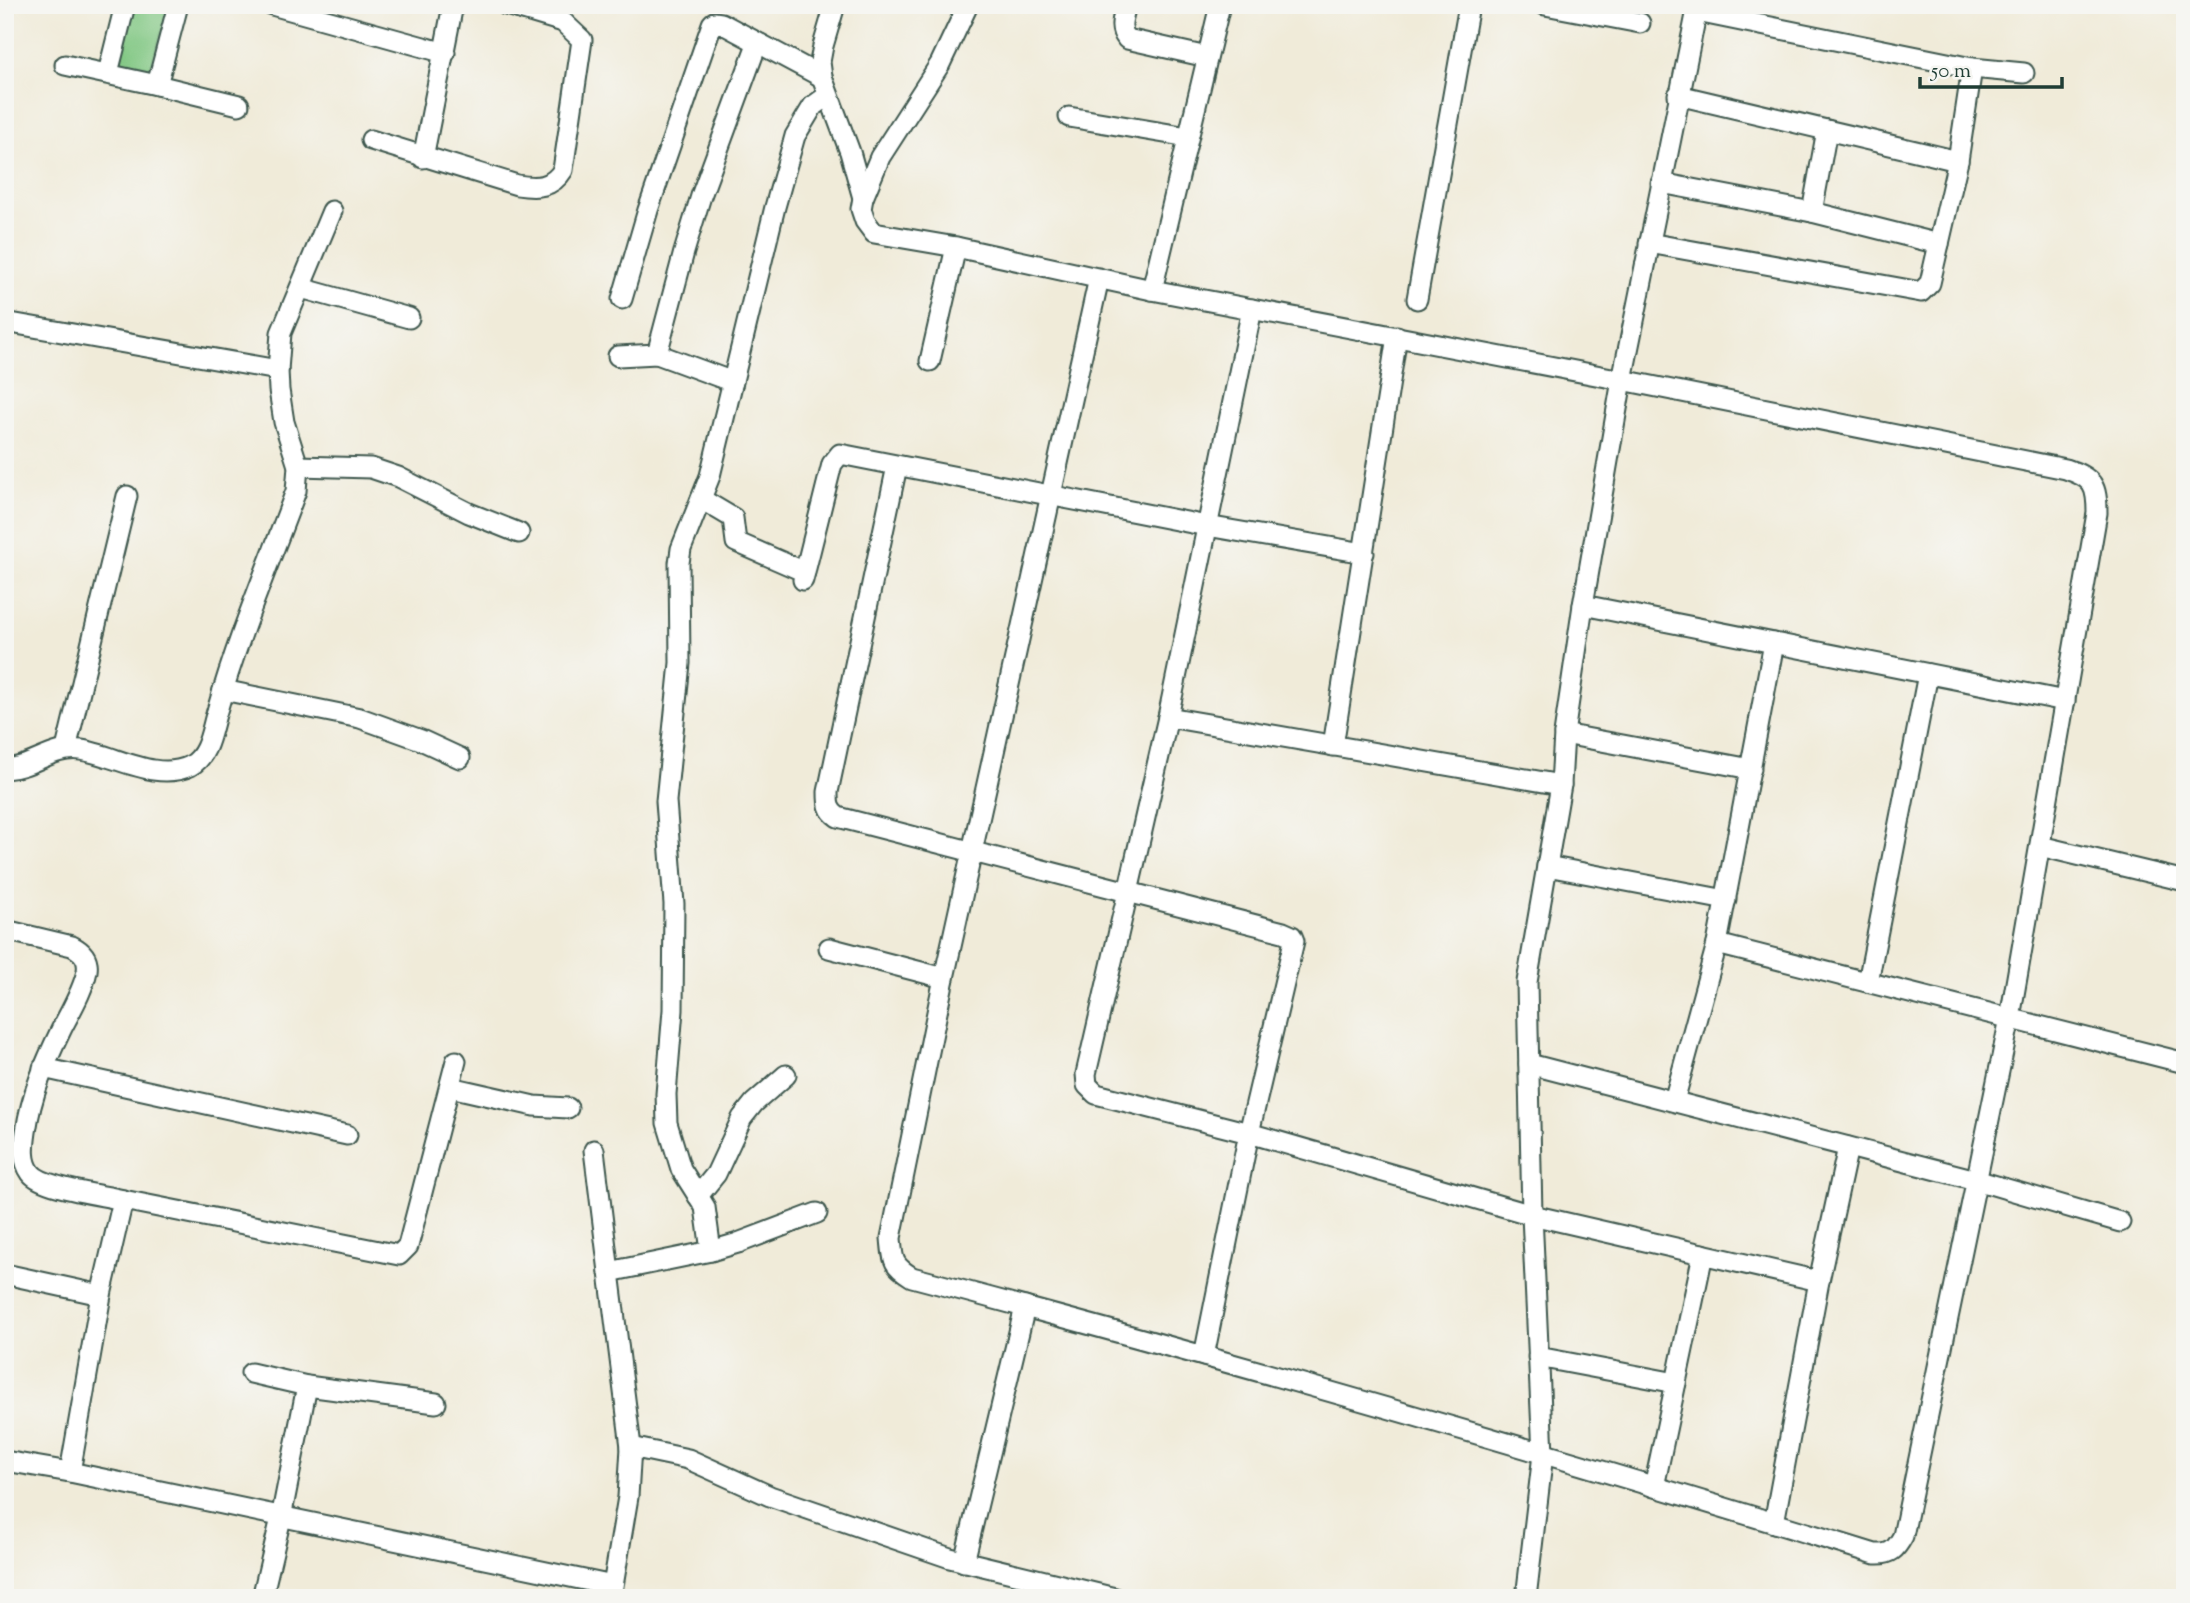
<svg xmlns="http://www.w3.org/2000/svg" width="2190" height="1603" font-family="'Sorts Mill Goudy',serif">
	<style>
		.green { fill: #7fc681; stroke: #4f825a; stroke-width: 2 }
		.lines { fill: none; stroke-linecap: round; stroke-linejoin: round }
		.street-casing { stroke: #3e574d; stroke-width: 23 }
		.street { stroke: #fff; stroke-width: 19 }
	</style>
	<rect width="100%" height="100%" fill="#f6f6f2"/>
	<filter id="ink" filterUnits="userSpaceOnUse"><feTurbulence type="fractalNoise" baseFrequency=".0143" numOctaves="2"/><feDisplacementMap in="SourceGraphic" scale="14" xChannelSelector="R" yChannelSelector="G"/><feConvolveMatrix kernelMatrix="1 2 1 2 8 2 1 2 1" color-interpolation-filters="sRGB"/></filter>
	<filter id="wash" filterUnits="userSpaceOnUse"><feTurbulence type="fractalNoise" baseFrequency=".00686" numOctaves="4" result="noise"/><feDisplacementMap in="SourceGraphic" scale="28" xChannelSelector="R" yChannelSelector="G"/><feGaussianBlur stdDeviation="1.57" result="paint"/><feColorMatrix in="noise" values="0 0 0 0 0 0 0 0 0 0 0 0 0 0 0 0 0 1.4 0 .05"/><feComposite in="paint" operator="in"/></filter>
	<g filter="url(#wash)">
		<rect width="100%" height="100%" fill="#f0ebd9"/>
		<path class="green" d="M133,5H171L150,74L118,68Z"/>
	</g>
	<g filter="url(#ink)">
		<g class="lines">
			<defs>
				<g id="street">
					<path d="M272,5L445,53"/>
					<path d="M835,5L823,46L820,62L822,77L850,152L863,198"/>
					<path d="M968,5L940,64L880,157L863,198L861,209L865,221L874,233L956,247L1152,290L1622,380L2066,469C2093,478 2097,485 2097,513L2010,1018L1903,1536C1896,1549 1891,1555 1875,1554C1556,1455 1235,1362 912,1277C892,1265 893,1260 891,1238L944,978L1099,278"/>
					<path d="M1126,5C1123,18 1118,28 1127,39L1207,57"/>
					<path d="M1545,5L1640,23"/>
					<path d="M1697,12L1972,68L2024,73"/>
					<path d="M65,65L157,85L178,5"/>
					<path d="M108,73L125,5"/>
					<path d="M157,85L239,105"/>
					<path d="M1678,95L1958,161L1972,68"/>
					<path d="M1069,117L1188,137"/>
					<path d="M371,140L517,185C537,188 552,188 563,170L582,40L563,22L506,5"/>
					<path d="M423,158L453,5"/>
					<path d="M1661,183L1812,212L1939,244"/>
					<path d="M1812,212L1827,130"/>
					<path d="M1649,243L1921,292L1930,283L1958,161"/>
					<path d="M301,288L409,318"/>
					<path d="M1152,290L1220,5"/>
					<path d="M622,299L648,210L712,24L714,22L721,23L822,77"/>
					<path d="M1417,299L1469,5"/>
					<path d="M5,322L278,370"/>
					<path d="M657,354L684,252L701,196L757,44"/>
					<path d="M618,356L657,354L733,382"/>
					<path d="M930,361L956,247"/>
					<path d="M298,466L371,468L398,477L469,513L519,533"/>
					<path d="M897,466L828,792C828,804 828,810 838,817L1128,892L1168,717L1561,785"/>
					<path d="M701,499L733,518L736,542L805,572"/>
					<path d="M803,580L832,464L840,454L1207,526L1364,553"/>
					<path d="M1583,605L2065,701"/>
					<path d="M1774,643L1717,944L2185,1063"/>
					<path d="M223,690L360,718L421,740L460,758"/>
					<path d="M1168,717L1252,309"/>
					<path d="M1564,734L1751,769"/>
					<path d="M1333,746L1397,336"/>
					<path d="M66,749L127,496"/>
					<path d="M5,769C33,768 52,746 81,750C115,755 156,782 190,766C209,756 211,730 217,711C238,636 269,564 296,491L298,466L284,422L279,390L278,370L281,333L332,211"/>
					<path d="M2040,846L2185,881"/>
					<path d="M1547,866L1726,900"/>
					<path d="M5,930L72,946C82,951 89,958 87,971C83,991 70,1012 61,1030C45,1063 31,1095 26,1132C24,1146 22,1161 31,1173C42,1188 103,1195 123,1200L101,1295L70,1472"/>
					<path d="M829,948L944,978"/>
					<path d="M1868,982L1928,674"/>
					<path d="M1529,1064L1976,1180L2120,1222"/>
					<path d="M43,1068L347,1135"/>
					<path d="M450,1087L534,1106L568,1108"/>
					<path d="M1674,1101L1717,944"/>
					<path d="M594,1150L609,1272"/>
					<path d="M698,1196L716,1174L742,1118L754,1103L786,1075"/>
					<path d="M123,1200L399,1255L408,1246L456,1061"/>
					<path d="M711,1251L738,1243L817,1213"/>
					<path d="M5,1274L101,1295"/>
					<path d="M1204,1356L1249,1133L1294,941L1292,936L1283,932L1128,892L1086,1074L1087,1085L1096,1094L1249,1133L1532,1215L1819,1281"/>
					<path d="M1538,1357L1676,1383"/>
					<path d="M251,1373L307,1386L436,1403"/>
					<path d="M631,1447L609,1272L711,1251L705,1207L681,1169L667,1123L666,1094L673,1010L674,904L666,801L680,663L679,563L681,549L710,476L775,207L795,136L813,106L827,96"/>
					<path d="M5,1461L70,1472L613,1586L628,1497L631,1447L688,1459L770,1496L950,1558L1115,1598"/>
					<path d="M1654,1487L1703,1254"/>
					<path d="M1774,1523L1819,1281L1848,1147"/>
					<path d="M964,1562L1025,1307"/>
					<path d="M262,1598L281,1518L307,1386"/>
					<path d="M1526,1598L1543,1454L1532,1215L1527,982L1561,785L1564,734L1583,605L1622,380L1698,5"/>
				</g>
			</defs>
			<use href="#street" class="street-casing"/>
			<use href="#street" class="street"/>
		</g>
	</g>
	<rect width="2190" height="1603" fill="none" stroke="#f6f6f2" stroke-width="28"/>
	<path d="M1920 77v10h142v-10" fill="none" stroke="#1f3d34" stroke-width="3.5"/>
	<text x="1931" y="77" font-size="21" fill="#1f3d34" stroke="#f6f6f2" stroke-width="5" paint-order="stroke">50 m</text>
</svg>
